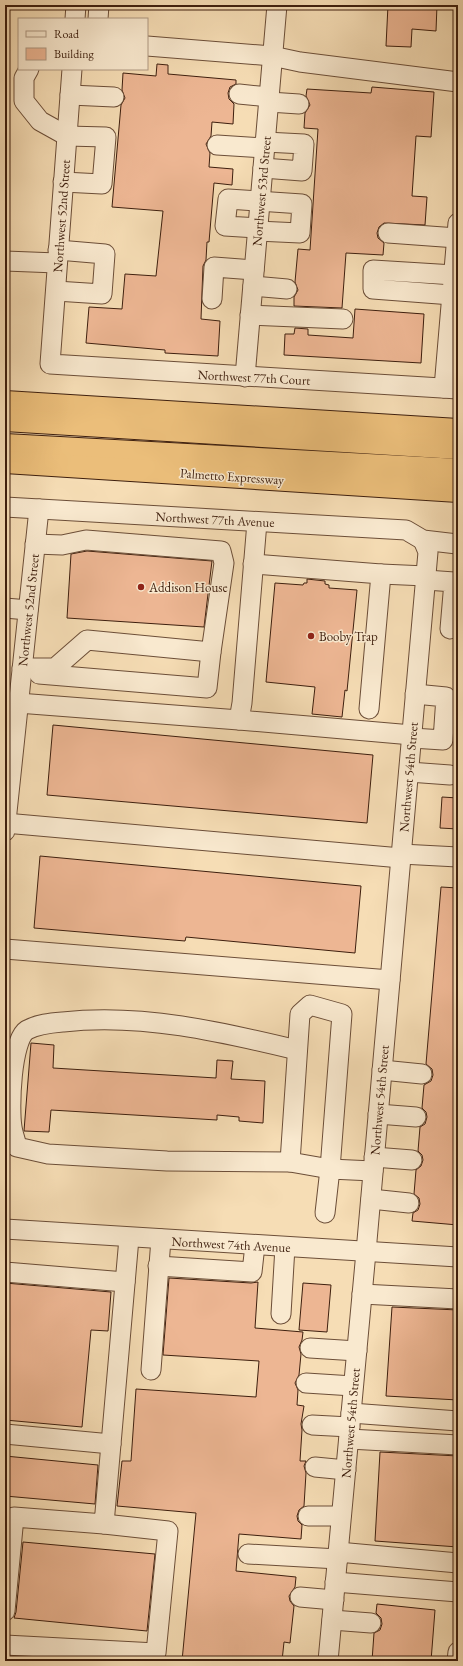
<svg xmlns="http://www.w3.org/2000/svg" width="463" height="1666" font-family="'EB Garamond',serif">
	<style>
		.building { fill: #edb693; stroke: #3e1f0e }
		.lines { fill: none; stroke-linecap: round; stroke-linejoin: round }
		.minor-casing { stroke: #6c4e38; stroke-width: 21 }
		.highway-casing { stroke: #3e1f0e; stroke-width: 24 }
		.minor { stroke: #f9e9cf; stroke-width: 19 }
		.highway { stroke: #ebbe7a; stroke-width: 22 }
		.poi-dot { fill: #8f2418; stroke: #f9e9cf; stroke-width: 1.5 }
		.labels { text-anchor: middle; stroke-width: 3; stroke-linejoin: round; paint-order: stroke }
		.street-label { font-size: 13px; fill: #3e1f0e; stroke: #f9e9cf }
		.poi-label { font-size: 13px; fill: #3e1f0e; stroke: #f9e9cf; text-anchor: start }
	</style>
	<rect width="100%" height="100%" fill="#f6ddb5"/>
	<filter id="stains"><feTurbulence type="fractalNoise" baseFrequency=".005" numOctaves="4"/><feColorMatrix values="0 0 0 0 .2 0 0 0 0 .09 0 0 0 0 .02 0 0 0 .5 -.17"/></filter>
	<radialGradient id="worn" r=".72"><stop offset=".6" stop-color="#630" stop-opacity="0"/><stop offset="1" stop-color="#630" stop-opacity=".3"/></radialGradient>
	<g class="building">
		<path d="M388,5H437L436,31L412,29L411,47L386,46Z"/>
		<path d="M157,64L168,65V74L236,80V84L230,87L228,93L229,99L234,104L233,124L212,122L211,136L206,144L210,153L209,167L233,169L232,185L214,183L209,242H207L206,260L203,266L201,319L220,321L218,356L165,353V350L86,343L89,307L122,309L125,274L156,276L163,211L112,207L121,105L125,98L122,90L123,73L156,76Z"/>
		<path d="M372,87L434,92L431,137L416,136L412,196L427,197L425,225L384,223L379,227L377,233L378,238L384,243L383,255L346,253L342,308L294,306V297L298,290L295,282L298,249L310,250L318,129L304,128L305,113L310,105L306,96L307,89L371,93Z"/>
		<path d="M355,309L424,314L421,363L284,355L285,334H294L295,328L308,329V335L353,338Z"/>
		<path d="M87,551L212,561L204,627L67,618L71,554Z"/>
		<path d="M307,579L325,581V584L329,585V588L357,590L347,691L345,690L342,717L312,714L315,687L266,682L275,583L303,585L304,583H307Z"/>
		<path d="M53,725L373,755L367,823L47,795Z"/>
		<path d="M442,797L458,798V829L440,828Z"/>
		<path d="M40,856L361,886L355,953L186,937L185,941L34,928Z"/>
		<path d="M441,887L458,888V1225L412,1221L413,1213L418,1210L420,1204L419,1198L414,1194L416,1170L421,1166L423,1160L422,1155L418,1151L420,1127L425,1124L427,1117L426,1112L422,1108L424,1085L431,1081L433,1075L432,1069L426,1064Z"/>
		<path d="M31,1043L54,1045L53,1068L216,1078L217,1060L233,1061L231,1079L265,1081L263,1123L239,1121V1117L217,1115V1120L51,1110L49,1132L24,1131Z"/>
		<path d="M169,1278L251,1283L258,1282L255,1328L303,1332L302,1340L299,1347L301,1354L299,1375L295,1383L298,1390L297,1405L304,1406L301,1424L302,1430L300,1461H306L304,1466L306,1473L304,1506L299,1510L297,1516L298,1521L302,1525L301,1539L239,1534L236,1571L296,1577L295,1587L289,1596L290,1601L294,1606L290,1643L284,1642L282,1661H182L196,1513L117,1506L122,1461H131L136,1389L256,1397L259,1361L163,1355Z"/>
		<path d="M5,1283L111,1292L108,1331L91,1330L82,1427L5,1420Z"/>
		<path d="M303,1283L331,1285L327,1332L299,1330Z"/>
		<path d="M392,1307L458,1310V1400L386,1396Z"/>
		<path d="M380,1452L458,1456V1547L375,1541Z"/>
		<path d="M5,1456L98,1465L95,1504L5,1496Z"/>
		<path d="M23,1542L155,1554L147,1631L14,1618L16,1612Z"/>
		<path d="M377,1604L435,1610L431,1661H372L374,1633L380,1630L382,1624L381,1618L376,1613Z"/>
	</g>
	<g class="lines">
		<defs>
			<g id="minor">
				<path d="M75,19L76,5"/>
				<path d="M98,19L99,5"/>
				<path d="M147,46L272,56L300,62L458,82"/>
				<path d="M29,69L24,78V101L40,121L67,136L106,137L102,184L63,182"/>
				<path d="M72,69L50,364L458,389"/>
				<path d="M239,94L269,97"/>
				<path d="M70,95L114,97"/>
				<path d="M269,102L299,104"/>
				<path d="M217,145L265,148"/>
				<path d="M263,168L302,171L304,144L265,142"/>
				<path d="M257,231L300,233L302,204L228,199L225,226L258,228"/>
				<path d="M388,233L457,238"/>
				<path d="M5,261L57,263"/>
				<path d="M253,286L287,289"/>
				<path d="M56,291L102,294L105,254L58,250"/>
				<path d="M452,295L373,289V270L454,275"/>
				<path d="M212,299L214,267L254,270"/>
				<path d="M250,315L343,319"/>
				<path d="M245,377L277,5"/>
				<path d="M444,388L458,223"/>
				<path d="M5,507L406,530L423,540L457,544"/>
				<path d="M257,522L242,703L239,720L412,735"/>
				<path d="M253,564L381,574L369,709"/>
				<path d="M381,574L426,576"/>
				<path d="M426,580L454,582L450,629"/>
				<path d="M5,608L28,610"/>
				<path d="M22,668H55L87,640L211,652L224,563L221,551L86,540L62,545L35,544"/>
				<path d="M39,674L207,688L211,652"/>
				<path d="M18,703L239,720"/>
				<path d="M412,738L443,740L446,697L415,694"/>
				<path d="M409,772L450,775"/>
				<path d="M5,823L401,858"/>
				<path d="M5,831L39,509"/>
				<path d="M401,854L458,857"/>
				<path d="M5,949L390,980"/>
				<path d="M310,1005L342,1014L330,1169L290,1162L300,1014Z"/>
				<path d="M382,1070L422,1074"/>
				<path d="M378,1114L416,1117"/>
				<path d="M374,1157L412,1160"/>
				<path d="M290,1162L167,1161L48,1154L17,1147C16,1141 13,1134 12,1127C9,1109 11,1040 27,1030C38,1024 51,1023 63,1022C141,1013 222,1032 297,1050"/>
				<path d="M371,1199L409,1203"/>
				<path d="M325,1213L330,1169L373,1171"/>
				<path d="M5,1229L458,1257"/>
				<path d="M158,1266L252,1272L255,1245"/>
				<path d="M5,1272L125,1282"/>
				<path d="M362,1294L458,1299"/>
				<path d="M281,1314L285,1247"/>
				<path d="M310,1348L357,1351"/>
				<path d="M151,1370L161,1239"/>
				<path d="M306,1383L353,1386"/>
				<path d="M351,1413L458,1421"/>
				<path d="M312,1425L350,1427"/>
				<path d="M5,1434L111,1444"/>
				<path d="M349,1439L458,1445"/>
				<path d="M315,1467L346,1470"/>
				<path d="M308,1516H341"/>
				<path d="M338,1552L458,1563"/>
				<path d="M248,1554L338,1559"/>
				<path d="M335,1582L458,1592"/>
				<path d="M300,1597L334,1600"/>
				<path d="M5,1611L14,1517L104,1524L129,1238"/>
				<path d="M332,1620L371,1623"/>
				<path d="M5,1645L156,1653L168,1531L104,1524"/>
				<path d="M328,1661L366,1252L428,552L423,540"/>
				<path d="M457,1661L458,1652"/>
			</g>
			<g id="highway">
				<path d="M5,402L458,430"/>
				<path d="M5,420L458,448"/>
				<path d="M5,445L458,470"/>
				<path d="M5,462L458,491"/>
			</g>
		</defs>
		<use href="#minor" class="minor-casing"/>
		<use href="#highway" class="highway-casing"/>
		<use href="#minor" class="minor"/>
		<use href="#highway" class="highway"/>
	</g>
	<g class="poi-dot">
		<circle cx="141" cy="587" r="4"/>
		<circle cx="311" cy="636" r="4"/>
	</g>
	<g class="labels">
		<g class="street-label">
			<text transform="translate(261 191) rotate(-85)" y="5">Northwest 53rd Street</text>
			<text transform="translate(61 216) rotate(-86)" y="5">Northwest 52nd Street</text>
			<text transform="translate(254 377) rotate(3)" y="5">Northwest 77th Court</text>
			<text transform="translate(232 476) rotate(4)" y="5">Palmetto Expressway</text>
			<text transform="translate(215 519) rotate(3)" y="5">Northwest 77th Avenue</text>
			<text transform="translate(28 610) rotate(-84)" y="5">Northwest 52nd Street</text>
			<text transform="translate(408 777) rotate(-85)" y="5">Northwest 54th Street</text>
			<text transform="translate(379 1100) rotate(-85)" y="5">Northwest 54th Street</text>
			<text transform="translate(231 1244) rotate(3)" y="5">Northwest 74th Avenue</text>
			<text transform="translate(350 1423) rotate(-85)" y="5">Northwest 54th Street</text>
		</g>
		<g class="poi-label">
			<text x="149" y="592">Addison House</text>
			<text x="319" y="641">Booby Trap</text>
		</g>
	</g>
	<rect width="463" height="1666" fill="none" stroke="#f6ddb5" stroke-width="20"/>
	<rect x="6" y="6" width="451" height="1654" fill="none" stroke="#3e1f0e" stroke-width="2"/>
	<rect x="10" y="10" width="443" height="1646" fill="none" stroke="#3e1f0e"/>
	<rect x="18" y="18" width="130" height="52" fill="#f9e9cf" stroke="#ae9882"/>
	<rect x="26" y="31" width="20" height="6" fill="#f9e9cf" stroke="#ae9882"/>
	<text x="54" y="38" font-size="12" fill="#3e1f0e">Road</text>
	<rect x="26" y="48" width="20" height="12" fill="#edb693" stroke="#ae9882"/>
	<text x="54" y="58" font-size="12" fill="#3e1f0e">Building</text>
	<rect width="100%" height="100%" filter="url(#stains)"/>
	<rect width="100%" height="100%" fill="url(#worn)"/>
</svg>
